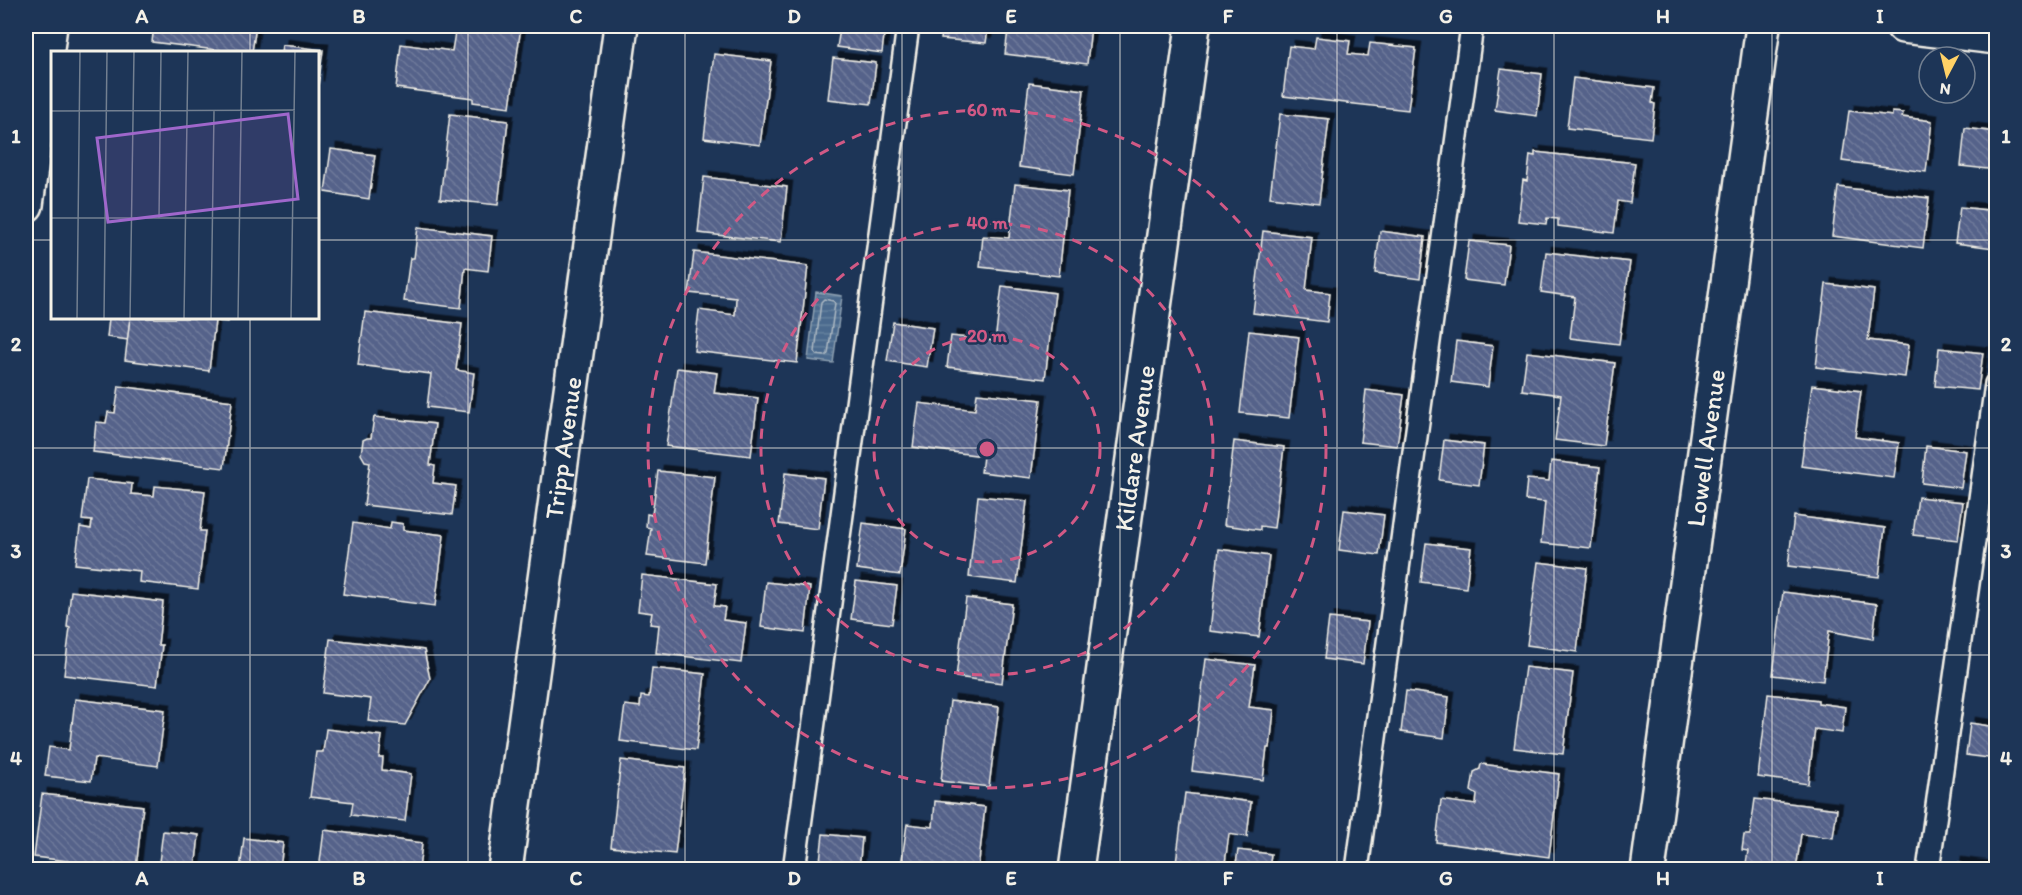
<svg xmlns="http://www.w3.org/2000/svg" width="2022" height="895" font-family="Itim,sans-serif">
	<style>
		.water { fill: url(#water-rules); stroke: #8fa1b2; stroke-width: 1.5 }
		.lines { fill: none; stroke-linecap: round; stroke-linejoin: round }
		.shore { stroke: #b0bbc4; stroke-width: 1.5 }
		.building { fill: url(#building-back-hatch); stroke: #f4f1e8; stroke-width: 1.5; filter: url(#shadow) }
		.service-casing { stroke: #f4f1e8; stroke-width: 26 }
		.minor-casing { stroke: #f4f1e8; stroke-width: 38 }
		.tertiary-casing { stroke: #f4f1e8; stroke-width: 38 }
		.service { stroke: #1d3557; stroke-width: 21 }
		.minor { stroke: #1d3557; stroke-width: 33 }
		.tertiary { stroke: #1d3557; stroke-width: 33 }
		.grid { fill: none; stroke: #f4f1e8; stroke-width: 1.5; stroke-opacity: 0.55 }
		.ring { fill: none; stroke: #d15985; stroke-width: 3; stroke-dasharray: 10 8 }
		.labels { text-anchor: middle; stroke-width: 5; stroke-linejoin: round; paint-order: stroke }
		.street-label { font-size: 26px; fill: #f4f1e8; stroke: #1d3557 }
		.inset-road { fill: none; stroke: #738091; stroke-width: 1.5 }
		.view { fill: #9f67cb; fill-opacity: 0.15; stroke: #9f67cb; stroke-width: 3 }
		.inset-edge { fill: none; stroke: #f4f1e8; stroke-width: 3 }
		.centre { fill: #d15985; stroke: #1d3557; stroke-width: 3 }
		.ring-label { font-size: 18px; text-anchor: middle; font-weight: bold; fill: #d15985; stroke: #1d3557; stroke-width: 5; stroke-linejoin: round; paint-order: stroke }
		.neatline { fill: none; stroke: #f4f1e8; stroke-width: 2 }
		.grid-label { font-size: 20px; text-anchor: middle; font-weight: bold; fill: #f4f1e8 }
	</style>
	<defs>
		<pattern id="water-rules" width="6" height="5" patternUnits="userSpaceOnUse" patternTransform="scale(1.5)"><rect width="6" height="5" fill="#4b6b8e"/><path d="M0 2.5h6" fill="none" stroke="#66819e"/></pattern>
		<pattern id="building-back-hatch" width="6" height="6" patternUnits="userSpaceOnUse" patternTransform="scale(1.5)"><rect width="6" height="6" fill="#55628a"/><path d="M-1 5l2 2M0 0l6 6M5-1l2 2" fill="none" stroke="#6e799a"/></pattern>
		<filter id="shadow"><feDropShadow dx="5.5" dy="-5.5" stdDeviation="0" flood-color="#0009"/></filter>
	</defs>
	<rect width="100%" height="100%" fill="#1d3557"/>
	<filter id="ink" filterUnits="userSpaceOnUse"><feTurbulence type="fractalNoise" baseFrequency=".0167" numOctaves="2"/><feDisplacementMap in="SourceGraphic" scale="12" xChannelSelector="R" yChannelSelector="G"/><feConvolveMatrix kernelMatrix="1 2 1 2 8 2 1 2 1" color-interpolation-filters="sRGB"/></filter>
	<g filter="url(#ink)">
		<path class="water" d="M816,292L842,296L833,363L808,360Z"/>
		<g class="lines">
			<path class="shore" d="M824,299L833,301L835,303L828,354L825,356L817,355L815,352L821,302Z"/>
		</g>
		<g class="building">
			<path d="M154,26H256L252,52H232L152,42Z"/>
			<path d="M456,26H521L510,107L473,102V98L396,88L401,44L452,51Z"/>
			<path d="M727,26H806V35Z"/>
			<path d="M809,26H885L882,53L837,47L840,29Z"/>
			<path d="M943,26H1091L1087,64L1005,54L1008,30L988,29L986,43L941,39Z"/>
			<path d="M1316,37L1350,41L1348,54L1368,56L1370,43L1416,48L1408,110L1283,96L1289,46L1314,49Z"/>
			<path d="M282,45L323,50L318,87V52H281Z"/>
			<path d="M714,54L771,61L760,145L704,138Z"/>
			<path d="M833,58L876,63L871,104L828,99Z"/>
			<path d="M1501,69L1542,74L1537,116L1495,110Z"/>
			<path d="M1573,78L1654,88L1652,103L1655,104L1651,138L1567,128Z"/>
			<path d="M1029,83L1084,90L1074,174L1019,167Z"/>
			<path d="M1849,111L1892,116V112L1903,113L1902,117L1932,121L1926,172L1842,161Z"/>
			<path d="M450,114L508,121L498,205L440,199Z"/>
			<path d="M1280,114L1329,119L1319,203L1270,197Z"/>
			<path d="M1965,128L1996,132V170L1961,166Z"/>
			<path d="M331,149L375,155L369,199L325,192Z"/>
			<path d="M1535,152L1635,163L1630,203L1618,201L1614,233L1558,226V219L1547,218L1546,224L1518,221L1523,180L1527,181L1530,155L1535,156Z"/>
			<path d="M704,177L787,187L781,242L698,233Z"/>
			<path d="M1015,184L1068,190L1059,276L980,267L983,236L1009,238Z"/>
			<path d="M1838,187L1929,198L1923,248L1832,236Z"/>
			<path d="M1960,207L1996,211L1994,248L1955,243Z"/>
			<path d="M418,227L492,236L488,271L465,268L461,308L404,301L410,258H414Z"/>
			<path d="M1263,231L1312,237L1306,290L1330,293L1327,322L1253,313Z"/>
			<path d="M1380,231L1425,237L1420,279L1375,273Z"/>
			<path d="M1469,241L1509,245L1504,285L1464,280Z"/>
			<path d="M694,252L808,266L797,363L694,351L699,310L735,315L736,298L689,293Z"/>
			<path d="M1546,252L1630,262L1619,344L1570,338L1575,297L1541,292Z"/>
			<path d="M1826,284L1874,290L1868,340L1909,345L1905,377L1816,367Z"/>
			<path d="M1002,286L1055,293L1045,379L947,367L951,336L995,341Z"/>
			<path d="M365,312L462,324L456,370L474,373L469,412L427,407L431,374L358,365Z"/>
			<path d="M109,318H130L128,340L107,337Z"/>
			<path d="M130,318H229L228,322L215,321L209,371L125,360Z"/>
			<path d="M893,322L933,328L927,367L887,361Z"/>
			<path d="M1249,331L1299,337L1289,418L1240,413Z"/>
			<path d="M1456,341L1493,346L1488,387L1451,382Z"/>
			<path d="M1939,348L1983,353L1978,390L1935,386Z"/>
			<path d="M1527,352L1615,363L1604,446L1555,440L1561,395L1522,390Z"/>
			<path d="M677,368L717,373L714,393L758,398L751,456L666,446Z"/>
			<path d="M1812,385L1861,391L1855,437L1899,443L1894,478L1801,466Z"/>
			<path d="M119,386L232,401L224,468L93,452L96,422L106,423L108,412L115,413Z"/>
			<path d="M1366,390L1404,395L1397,446L1360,442Z"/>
			<path d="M977,393L1041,400L1031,478L981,472L983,456L913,447L919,403L975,410Z"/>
			<path d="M374,417L435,424L430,465L435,466L433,483L456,486L452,515L364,505L370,462L365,461L361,454L363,440L367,438H371Z"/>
			<path d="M1444,440L1484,445L1479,485L1439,480Z"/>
			<path d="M1234,441L1284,447L1274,528L1260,526V530L1224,525Z"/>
			<path d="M1926,446L1966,451L1961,488L1922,483Z"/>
			<path d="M1551,461L1600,467L1591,548L1541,543L1545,502L1525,500L1527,479L1549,481Z"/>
			<path d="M658,471L715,477L705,563L647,556L651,528L646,527L647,514L652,515Z"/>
			<path d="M785,473L824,478L818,529L779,524Z"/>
			<path d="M87,479L132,484L131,494L154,496L155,486L205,491L200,531H205L198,589L139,582L140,571L75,564L80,527L91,529L92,521L82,520Z"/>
			<path d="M978,496L1027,501L1017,583L969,577Z"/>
			<path d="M1918,497L1963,502L1958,540L1913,535Z"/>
			<path d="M1344,510L1384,515L1379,555L1339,550Z"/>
			<path d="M1794,516L1885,528L1879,577L1788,566Z"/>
			<path d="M391,522L403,524V530L444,535L435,606L343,594L353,523L390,529Z"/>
			<path d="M863,523L906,529L900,575L857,569Z"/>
			<path d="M1426,543L1471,548L1466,588L1421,582Z"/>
			<path d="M1219,549L1269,556L1259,637L1210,631Z"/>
			<path d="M1538,562L1587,568L1577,652L1527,645Z"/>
			<path d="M642,575L717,584L714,606L725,607L723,620L746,623L741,663L656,653L659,625L650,624L652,613L638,611Z"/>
			<path d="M856,581L897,586L892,624L851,619Z"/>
			<path d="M766,582L810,587L805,633L761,627Z"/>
			<path d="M71,591L163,602L158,645H162L157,686L64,675L70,628L67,627Z"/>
			<path d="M1783,592L1877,604L1873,639L1829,631L1823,681L1773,675Z"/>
			<path d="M966,598L1012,604L1002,683L956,677Z"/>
			<path d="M1329,618L1368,622L1363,664L1324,659Z"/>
			<path d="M330,639L424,650L430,679L405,725L368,721L371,699L323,693Z"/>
			<path d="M1206,659L1255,665L1249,707L1274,710L1270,748H1267L1263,780L1192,771Z"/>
			<path d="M1525,667L1573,673L1563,754L1514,748Z"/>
			<path d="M652,668L705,674L696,750L620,741L625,705L640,707L641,696L649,697Z"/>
			<path d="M1406,691L1449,697L1444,738L1401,732Z"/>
			<path d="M1768,694L1818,700V703L1845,707L1842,733L1815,729L1808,784L1758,777Z"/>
			<path d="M75,699L165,710L158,766L94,758L91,781L45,776L49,747L69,750Z"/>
			<path d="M950,701L999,707L989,787L941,781Z"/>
			<path d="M1970,723L1996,727V759L1966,755Z"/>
			<path d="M326,729L382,736L379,758H383L382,770L411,774L405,821L351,815L353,802L310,797L316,752H323Z"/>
			<path d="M621,760L685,768L675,854L611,847Z"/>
			<path d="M1481,764L1559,774L1549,857L1436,842L1441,800L1476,805L1477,795L1471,791L1474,772L1480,769Z"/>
			<path d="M1185,793L1251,802L1247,837L1229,834L1225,863L1236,864L1238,850L1271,854L1269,870H1175Z"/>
			<path d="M42,794L143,806L136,869L34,857Z"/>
			<path d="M1755,799L1837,809L1833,838L1801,834L1796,870H1745L1748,851L1742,850L1744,835H1750Z"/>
			<path d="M935,801L985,807L978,870H927L901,866L907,824L933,827Z"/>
			<path d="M324,830L422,843L419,870H319Z"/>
			<path d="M163,831L199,835L195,870H158Z"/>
			<path d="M823,834L862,838L859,870H819Z"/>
			<path d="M244,838L283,843L280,870H240Z"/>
			<path d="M1956,863L1994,868V870H1955Z"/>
			<path d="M603,865L643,870H603Z"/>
		</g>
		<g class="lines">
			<defs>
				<g id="service">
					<path d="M794,870L908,26"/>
					<path d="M1357,870L1472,26"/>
					<path d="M1928,870L1996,384"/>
				</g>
				<g id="minor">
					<path d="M1903,26L1996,37"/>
					<path id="s1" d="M505,870L621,26"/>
					<path id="s2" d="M1076,870L1193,26"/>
					<path id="s3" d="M1648,870L1763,26"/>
				</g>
				<path id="tertiary" d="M26,205L50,26"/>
			</defs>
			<use href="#service" class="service-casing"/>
			<use href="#minor" class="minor-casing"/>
			<use href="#tertiary" class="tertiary-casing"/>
			<use href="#service" class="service"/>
			<use href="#minor" class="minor"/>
			<use href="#tertiary" class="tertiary"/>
		</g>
	</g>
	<path class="grid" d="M250,26V52M468,26V870M685,26V870M902,26V870M1120,26V870M1337,26V870M1554,26V870M1772,26V870M26,240H52M318,240H1996M250,318V870M26,448H1996M26,655H1996"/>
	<g class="ring">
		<circle cx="987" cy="449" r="113"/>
		<circle cx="987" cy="449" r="226"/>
		<circle cx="987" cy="449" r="339"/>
	</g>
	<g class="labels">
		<g class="street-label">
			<text dy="9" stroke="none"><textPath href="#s1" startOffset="426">Tripp Avenue</textPath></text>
			<text dy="9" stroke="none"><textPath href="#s2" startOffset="426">Kildare Avenue</textPath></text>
			<text dy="9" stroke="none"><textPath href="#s3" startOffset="426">Lowell Avenue</textPath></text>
		</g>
	</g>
	<g transform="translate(51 51)">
		<rect width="268" height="268" fill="#1d3557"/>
		<path class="inset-road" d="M0,60L244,59M0,167H269M108,167L110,0M26,268L29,0M53,268L56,0M79,268L83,0M133,268L137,0M160,268L163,60M187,268L191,0M240,268L244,0"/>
		<path class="view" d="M237,63L247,148L57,171L46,87Z"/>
		<rect width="268" height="268" class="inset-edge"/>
	</g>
	<circle cx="987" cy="449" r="9" class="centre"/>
	<g class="ring-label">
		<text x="987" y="116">60 m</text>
		<text x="987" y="229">40 m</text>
		<text x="987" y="342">20 m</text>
	</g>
	<rect width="2022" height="895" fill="none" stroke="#1d3557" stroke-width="66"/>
	<g transform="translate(1947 75) rotate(187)"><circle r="28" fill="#1d3557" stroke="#738091" stroke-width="1.5"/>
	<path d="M0-4.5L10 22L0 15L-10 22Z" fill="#ffd166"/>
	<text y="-9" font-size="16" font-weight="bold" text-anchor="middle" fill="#f4f1e8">N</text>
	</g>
	<rect x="33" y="33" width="1956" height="829" class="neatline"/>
	<g class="grid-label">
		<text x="142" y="23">A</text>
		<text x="359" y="23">B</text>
		<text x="576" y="23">C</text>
		<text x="794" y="23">D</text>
		<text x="1011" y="23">E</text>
		<text x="1228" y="23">F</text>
		<text x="1446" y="23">G</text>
		<text x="1663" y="23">H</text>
		<text x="1880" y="23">I</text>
		<text x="16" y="143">1</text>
		<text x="2006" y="143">1</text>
		<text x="16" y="351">2</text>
		<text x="2006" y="351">2</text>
		<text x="16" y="558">3</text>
		<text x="2006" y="558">3</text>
		<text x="16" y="765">4</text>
		<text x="2006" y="765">4</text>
		<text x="142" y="885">A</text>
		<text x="359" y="885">B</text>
		<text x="576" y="885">C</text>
		<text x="794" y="885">D</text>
		<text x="1011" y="885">E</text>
		<text x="1228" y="885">F</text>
		<text x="1446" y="885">G</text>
		<text x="1663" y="885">H</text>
		<text x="1880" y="885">I</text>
	</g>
</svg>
